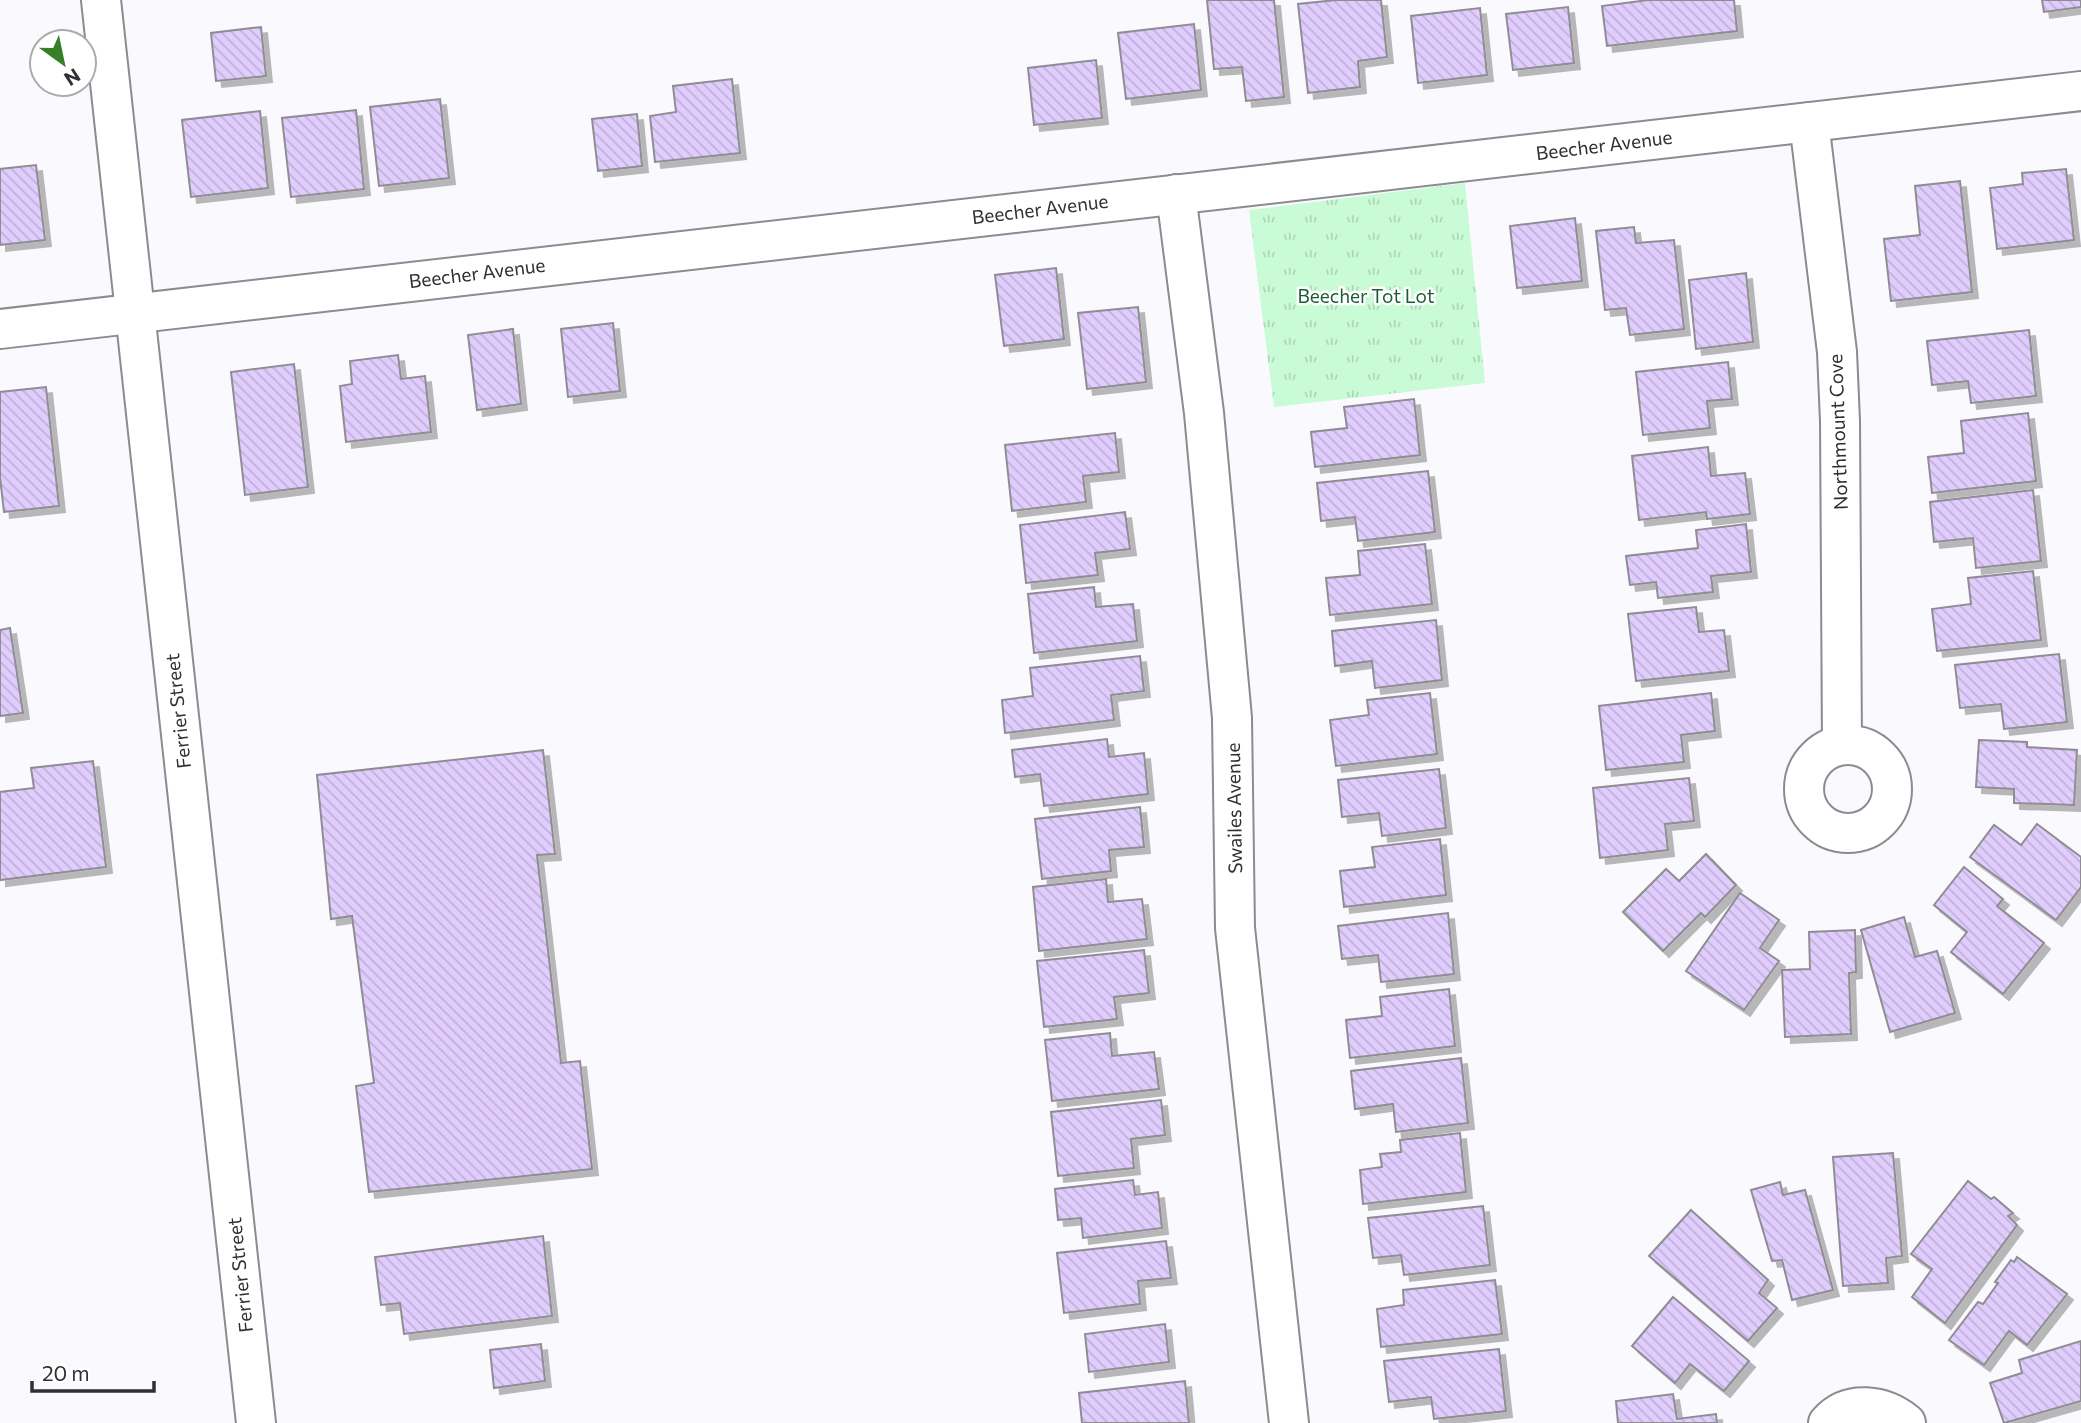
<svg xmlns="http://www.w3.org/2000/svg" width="2081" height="1423" font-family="Commissioner,sans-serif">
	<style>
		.park { fill: url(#park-tufts) }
		.building { fill: url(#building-back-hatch); stroke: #8f8d93; stroke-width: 2; filter: url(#shadow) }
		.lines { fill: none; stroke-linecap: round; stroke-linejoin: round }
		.minor-casing { stroke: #8b8b91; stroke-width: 42 }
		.minor { stroke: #fff; stroke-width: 38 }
		.labels { text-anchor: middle; stroke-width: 5; stroke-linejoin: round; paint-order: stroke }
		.street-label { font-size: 19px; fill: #302f32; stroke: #fff }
		.park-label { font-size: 19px; fill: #1c5d35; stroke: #fff }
	</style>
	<defs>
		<pattern id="park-tufts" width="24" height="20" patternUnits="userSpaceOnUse" patternTransform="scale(1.75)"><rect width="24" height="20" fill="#c9fbd7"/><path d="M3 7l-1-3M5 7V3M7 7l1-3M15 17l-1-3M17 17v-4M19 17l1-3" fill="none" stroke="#add7b9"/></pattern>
		<pattern id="building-back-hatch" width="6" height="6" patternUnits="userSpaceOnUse" patternTransform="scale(1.75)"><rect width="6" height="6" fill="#e0cdfd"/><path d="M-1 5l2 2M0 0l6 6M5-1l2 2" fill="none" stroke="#c0b0d9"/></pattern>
		<filter id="shadow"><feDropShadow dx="6" dy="6" stdDeviation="0" flood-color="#0004"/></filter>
	</defs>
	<rect width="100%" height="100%" fill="#fafafe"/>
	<path class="park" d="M1465,183L1485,383L1274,407L1249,210Z"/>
	<g class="building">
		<path d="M1207,0H1274L1284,97L1246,101L1242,67L1214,69Z"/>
		<path d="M1381,0L1387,57L1358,61L1360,87L1308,93L1298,4L1336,0Z"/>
		<path d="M1648,0H1734L1737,31L1607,46L1602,6Z"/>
		<path d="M2042,0H2081V7L2044,12Z"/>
		<path d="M1568,7L1574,63L1513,70L1506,14Z"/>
		<path d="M1480,8L1487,75L1418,83L1411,16Z"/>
		<path d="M1194,24L1201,90L1126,99L1118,33Z"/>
		<path d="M261,27L266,76L216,81L211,33Z"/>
		<path d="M1096,60L1102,118L1034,125L1028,68Z"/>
		<path d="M732,79L740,153L655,162L650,116L676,112L673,86Z"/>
		<path d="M440,99L449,178L379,186L370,107Z"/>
		<path d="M356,110L364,189L291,197L282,118Z"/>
		<path d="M260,111L268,188L191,197L182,120Z"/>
		<path d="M637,114L642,166L598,171L592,119Z"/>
		<path d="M36,165L45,240L0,245V169Z"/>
		<path d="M2066,169L2074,240L1997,249L1990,188L2023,184L2022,173Z"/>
		<path d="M1960,181L1972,292L1891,301L1884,239L1920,235L1915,186Z"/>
		<path d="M1575,218L1582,281L1517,288L1510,226Z"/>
		<path d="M1634,227L1636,243L1674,240L1684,329L1630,335L1626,308L1605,310L1596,231Z"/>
		<path d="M1056,268L1064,339L1004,346L995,275Z"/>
		<path d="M1746,273L1753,342L1696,349L1689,280Z"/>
		<path d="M1138,307L1146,382L1087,389L1078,313Z"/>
		<path d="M613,323L620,391L568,397L561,329Z"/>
		<path d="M513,329L521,404L477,410L468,335Z"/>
		<path d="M2029,330L2036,396L1971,403L1968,381L1932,385L1927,341Z"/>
		<path d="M398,355L401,379L425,376L431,432L346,442L340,386L352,384L350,361Z"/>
		<path d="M1728,362L1732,399L1707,401L1710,428L1643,435L1636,372Z"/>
		<path d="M294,364L308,487L245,495L231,372Z"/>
		<path d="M46,387L59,506L4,512L0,477V392Z"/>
		<path d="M1414,399L1420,455L1315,467L1311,432L1347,428L1344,407Z"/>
		<path d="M2028,413L2036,481L1932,493L1928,457L1964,453L1961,421Z"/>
		<path d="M1115,433L1119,472L1083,476L1086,502L1012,511L1005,445Z"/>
		<path d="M1708,447L1711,476L1745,473L1750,514L1707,519L1706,512L1639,520L1632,456Z"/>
		<path d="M1428,471L1435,532L1358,541L1355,517L1321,521L1317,483Z"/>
		<path d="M2033,490L2041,561L1976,568L1973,538L1934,542L1930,502Z"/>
		<path d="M1125,512L1130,549L1095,553L1098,575L1026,583L1020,525Z"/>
		<path d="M1746,524L1751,572L1711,576L1713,592L1658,598L1656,582L1630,585L1626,556L1698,548L1696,530Z"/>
		<path d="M1425,544L1432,604L1330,615L1326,578L1360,575L1358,551Z"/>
		<path d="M2033,571L2041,640L1937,651L1932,609L1971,604L1968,578Z"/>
		<path d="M1094,587L1096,607L1133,604L1137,641L1034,653L1028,594Z"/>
		<path d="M1696,607L1699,632L1724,630L1729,671L1636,681L1628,614Z"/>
		<path d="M1436,620L1442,680L1375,688L1372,661L1335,666L1332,631Z"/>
		<path d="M10,628L23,713L0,716V630Z"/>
		<path d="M2059,654L2067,722L2004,729L2001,704L1960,708L1955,665Z"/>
		<path d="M1140,656L1144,691L1111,695L1114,720L1005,733L1002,700L1033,696L1030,668Z"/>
		<path d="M1430,693L1437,754L1336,766L1330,720L1369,715L1367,700Z"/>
		<path d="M1711,693L1715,731L1681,735L1684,762L1606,770L1599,706Z"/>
		<path d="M1107,739L1109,757L1144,753L1148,794L1044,806L1040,774L1015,777L1012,750Z"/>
		<path d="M1979,740L2027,742V747L2077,750L2074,805L2014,803V789L1976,787Z"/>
		<path d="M543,750L555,854L537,855L561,1063L580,1061L592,1169L369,1192L356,1086L374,1083L352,916L331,919L317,775Z"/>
		<path d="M93,761L106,867L0,880V792L34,788L31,768Z"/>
		<path d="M1439,769L1446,828L1382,836L1379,813L1342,817L1338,780Z"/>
		<path d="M1689,778L1694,821L1665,824L1668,850L1600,858L1593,788Z"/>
		<path d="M1140,807L1144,847L1109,850L1111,871L1042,879L1035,819Z"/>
		<path d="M2037,824L2081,857V887L2056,920L1970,857L1994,825L2021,845Z"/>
		<path d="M1440,839L1446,895L1344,907L1340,871L1375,867L1372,847Z"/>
		<path d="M1706,854L1736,885L1705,917L1701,913L1663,951L1623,912L1666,869L1679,881Z"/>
		<path d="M1964,867L2003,899L1997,906L2044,943L2003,994L1951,952L1967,932L1934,905Z"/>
		<path d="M1106,879L1108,902L1142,899L1147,939L1039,951L1033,887Z"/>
		<path d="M1740,893L1779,920L1760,948L1779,961L1744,1010L1686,971Z"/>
		<path d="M1448,913L1454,974L1381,982L1378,955L1342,959L1338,926Z"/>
		<path d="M1904,917L1915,957L1937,951L1955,1013L1890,1032L1861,930Z"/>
		<path d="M1855,930L1856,972L1849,973L1851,1034L1785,1037L1782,970L1810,969L1809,932Z"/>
		<path d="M1144,950L1149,993L1114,997L1117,1019L1044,1027L1037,961Z"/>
		<path d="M1449,989L1455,1046L1350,1058L1346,1020L1382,1016L1380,997Z"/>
		<path d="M1110,1033L1112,1056L1154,1052L1159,1089L1052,1101L1045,1040Z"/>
		<path d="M1461,1058L1468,1123L1396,1132L1393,1104L1355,1109L1351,1071Z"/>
		<path d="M1161,1100L1165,1135L1131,1139L1134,1168L1058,1176L1051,1112Z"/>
		<path d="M1460,1133L1466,1192L1363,1204L1360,1170L1382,1167L1380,1154L1401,1152L1400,1140Z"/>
		<path d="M1893,1153L1902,1256L1886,1258L1888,1283L1843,1286L1833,1157Z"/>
		<path d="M1133,1180L1135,1195L1158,1192L1162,1228L1083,1238L1081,1218L1058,1220L1055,1189Z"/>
		<path d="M1968,1181L1991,1199L1994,1197L2013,1213L2008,1216L2017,1225L1945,1323L1912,1297L1932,1269L1911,1254Z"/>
		<path d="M1780,1182L1783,1195L1805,1190L1833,1290L1792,1300L1782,1260L1772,1261L1751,1190Z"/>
		<path d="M1483,1206L1490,1265L1404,1275L1401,1255L1373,1258L1368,1218Z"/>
		<path d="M1691,1210L1768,1280L1759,1293L1777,1308L1748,1341L1649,1256Z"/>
		<path d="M543,1236L552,1316L404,1334L400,1303L381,1305L375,1257Z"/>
		<path d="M1166,1241L1171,1278L1138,1281L1140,1304L1064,1313L1057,1253Z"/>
		<path d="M2017,1257L2067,1294L2027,1345L2009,1331L1984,1365L1949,1340L1978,1302L1983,1304L1998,1283L1995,1282L2011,1260L2014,1262Z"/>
		<path d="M1495,1280L1502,1334L1381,1347L1377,1309L1404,1305L1403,1290Z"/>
		<path d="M1673,1297L1749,1361L1724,1391L1690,1364L1675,1383L1632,1346Z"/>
		<path d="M1165,1324L1169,1362L1089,1372L1085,1334Z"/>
		<path d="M2081,1341V1401L2004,1423L1990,1383L2022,1373L2019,1360Z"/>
		<path d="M541,1344L545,1381L494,1388L490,1350Z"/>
		<path d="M1499,1349L1506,1411L1434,1419L1431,1397L1389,1402L1384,1361Z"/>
		<path d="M1185,1381L1189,1423H1082L1079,1393Z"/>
		<path d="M1673,1394L1677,1419L1716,1414L1717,1423H1618L1616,1401Z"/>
	</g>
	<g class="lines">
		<defs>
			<g id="minor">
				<path d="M101,0L256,1423"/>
				<path d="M1809,122L1837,352L1840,421L1842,745"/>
				<path d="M1176,194L1204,413L1232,718L1235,928L1289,1423"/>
				<path d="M0,329L2081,91"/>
				<circle cx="1848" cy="789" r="44"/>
				<path d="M1828,1423C1849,1399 1884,1405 1906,1423"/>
			</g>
		</defs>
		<use href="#minor" class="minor-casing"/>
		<use href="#minor" class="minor"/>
	</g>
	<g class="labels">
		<g class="street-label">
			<text transform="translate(1604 145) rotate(-7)" y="7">Beecher Avenue</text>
			<text transform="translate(1040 209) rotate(-7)" y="7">Beecher Avenue</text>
			<text transform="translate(477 273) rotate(-7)" y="7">Beecher Avenue</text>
			<text transform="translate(1838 432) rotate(-92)" y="7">Northmount Cove</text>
			<text transform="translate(178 711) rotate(-96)" y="7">Ferrier Street</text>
			<text transform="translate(1234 808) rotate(-91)" y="7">Swailes Avenue</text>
			<text transform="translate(240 1275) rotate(-96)" y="7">Ferrier Street</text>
		</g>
		<g class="park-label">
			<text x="1366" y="303">Beecher Tot Lot</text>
		</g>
	</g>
	<g transform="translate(63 63) rotate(147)"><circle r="33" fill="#ffffff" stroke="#acacad" stroke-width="2"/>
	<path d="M0-5L12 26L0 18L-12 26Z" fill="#378027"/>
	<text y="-10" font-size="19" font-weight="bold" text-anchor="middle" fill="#302f32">N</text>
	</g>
	<path d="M32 1381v10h122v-10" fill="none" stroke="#302f32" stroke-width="3.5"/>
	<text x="42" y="1381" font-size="21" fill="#302f32" stroke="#ffffff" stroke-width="5" paint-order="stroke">20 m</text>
</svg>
